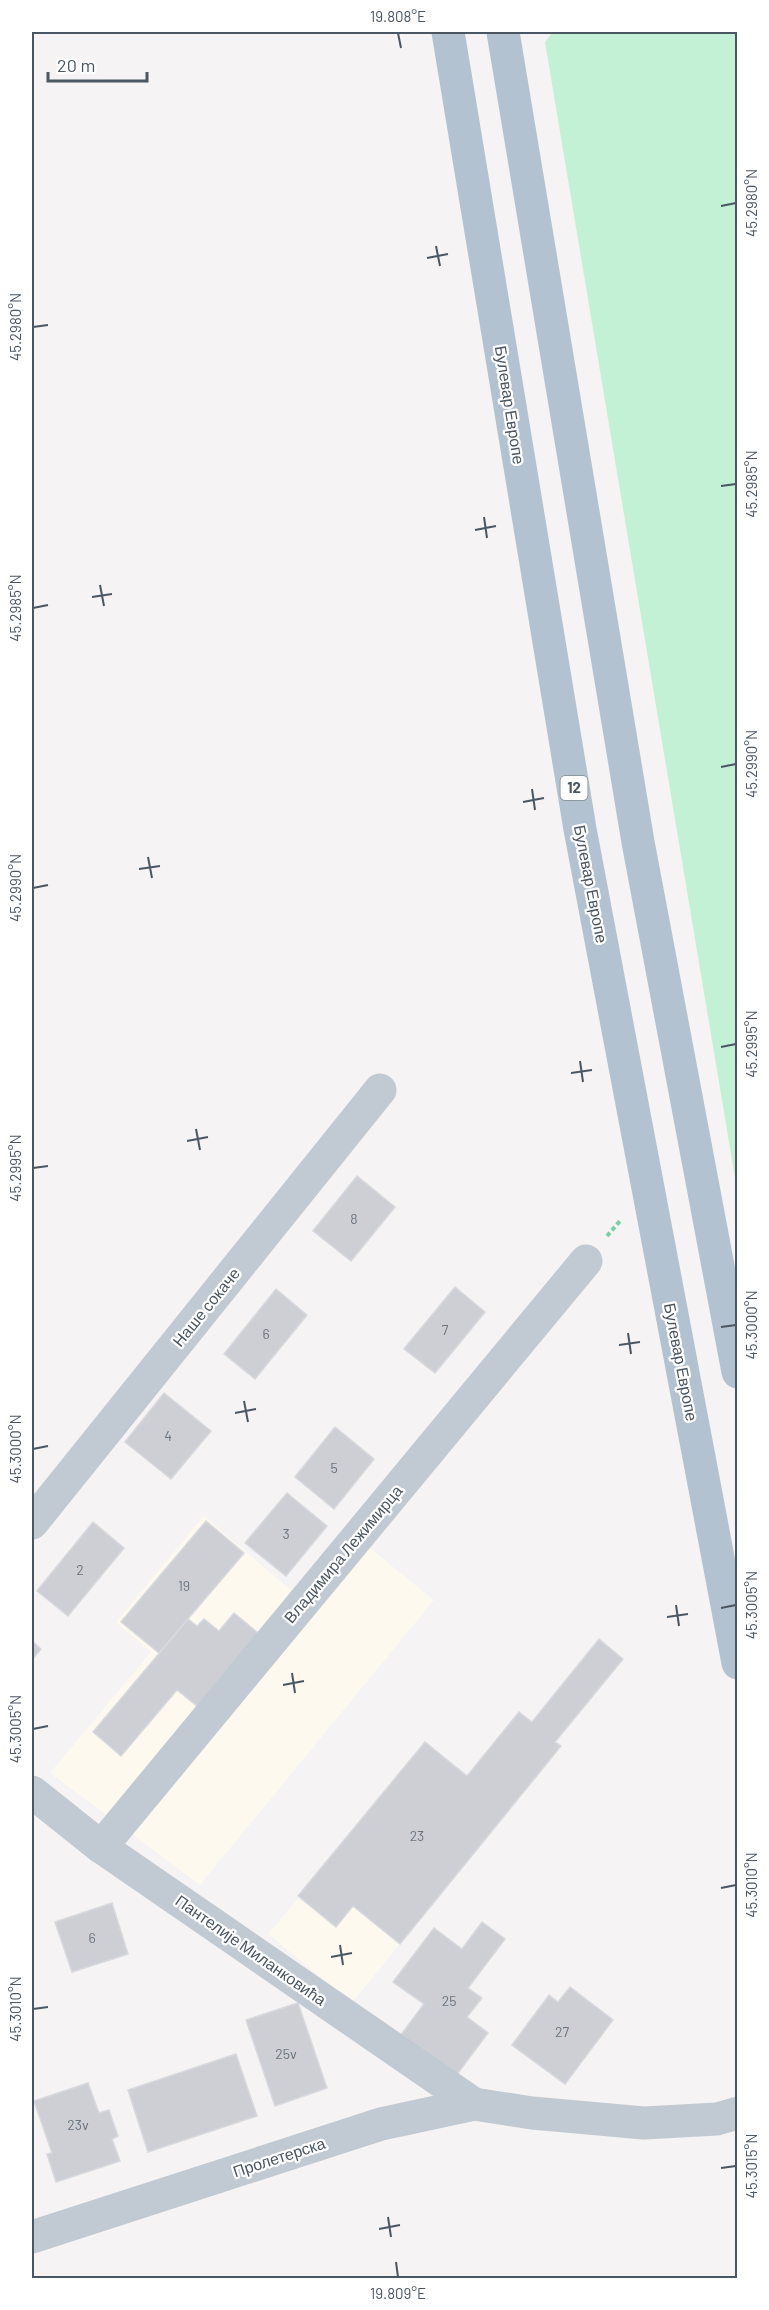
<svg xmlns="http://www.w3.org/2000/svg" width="769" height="2310" font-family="Barlow,sans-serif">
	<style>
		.commercial { fill: #fdf9ef }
		.green { fill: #c3f1d5 }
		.building { fill: #cdcfd5; stroke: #d7d9de; stroke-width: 1.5 }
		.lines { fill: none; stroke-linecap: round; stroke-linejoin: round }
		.path { stroke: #7ad0a6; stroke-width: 4; stroke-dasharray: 4.5 3; stroke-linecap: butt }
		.minor { stroke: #c1cad2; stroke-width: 33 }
		.major { stroke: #b3c2d1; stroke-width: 33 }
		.ticks { fill: none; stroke: #4a5661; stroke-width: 2 }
		.labels { text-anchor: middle; stroke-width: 4.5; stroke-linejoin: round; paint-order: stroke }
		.number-label { font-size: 14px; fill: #6b747e }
		.shield { fill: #fff; stroke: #808990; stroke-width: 1.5 }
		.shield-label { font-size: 15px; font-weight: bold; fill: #4a5661 }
		.street-label { font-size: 16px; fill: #4a5661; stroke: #fff }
		.neatline { fill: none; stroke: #4a5661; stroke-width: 2 }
		.ticks-label { font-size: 15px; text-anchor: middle; fill: #4a5661 }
	</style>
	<rect width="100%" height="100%" fill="#f5f3f3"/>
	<g class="commercial">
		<path d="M204,1516L313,1609L366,1545L434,1600L200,1885L50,1773L151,1652L116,1622Z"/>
		<path d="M299,1897L336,1927L353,1906L400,1944L352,2003L268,1934Z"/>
	</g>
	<path class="green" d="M553,32H737V1190L545,42Z"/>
	<g class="building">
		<path d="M357,1176L395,1207L351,1261L313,1231Z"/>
		<path d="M455,1287L485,1312L435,1373L404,1349Z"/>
		<path d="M276,1289L307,1315L255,1379L224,1354Z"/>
		<path d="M164,1393L211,1431L171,1479L125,1442Z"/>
		<path d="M335,1427L374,1459L334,1509L295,1477Z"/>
		<path d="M287,1493L327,1526L286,1576L245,1543Z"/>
		<path d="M206,1521L244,1553L159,1653L121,1622Z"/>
		<path d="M93,1522L124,1548L68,1616L37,1591Z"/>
		<path d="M234,1613L264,1638L197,1706L177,1690L121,1756L93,1732L188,1619L197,1626L204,1619L219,1631Z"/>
		<path d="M599,1639L623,1659L555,1742L561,1746L400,1944L353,1906L336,1927L298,1896L425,1742L467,1776L519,1712L532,1722Z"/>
		<path d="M32,1641L41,1649L32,1660Z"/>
		<path d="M112,1903L128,1954L72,1972L55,1922Z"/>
		<path d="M482,1922L505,1939L468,1988L482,1998L467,2017L488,2033L452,2081L397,2040L424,2004L393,1982L434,1928L462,1949Z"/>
		<path d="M570,1987L613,2020L565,2084L512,2045L549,1995L558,2002Z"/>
		<path d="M298,2003L327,2088L275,2106L246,2020Z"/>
		<path d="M236,2054L257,2116L148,2152L128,2090Z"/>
		<path d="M88,2083L99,2113L109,2110L118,2136L112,2139L120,2161L56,2182L47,2154L52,2153L34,2101Z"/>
	</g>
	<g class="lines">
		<path class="path" d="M607,1236L620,1221"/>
		<g class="minor">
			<path d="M32,1523L380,1090"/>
			<path d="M32,1792L101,1847L474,2104"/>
			<path d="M101,1847L586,1261"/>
			<path d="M32,2237L381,2124L474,2104L532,2113L644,2123L717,2119L738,2113"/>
		</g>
		<g class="major">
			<path d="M448,32L580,829L738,1663"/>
			<path d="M503,32L638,842L738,1372"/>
		</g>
	</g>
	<path class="ticks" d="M398,33L401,48M721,206L736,203M436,246L440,266M427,258L448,254M33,327L48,325M721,486L736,484M484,517L487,538M475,530L496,526M100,585L104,606M92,597L112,594M33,608L48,605M721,767L736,764M532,789L535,810M523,802L544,798M148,857L152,878M139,869L160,866M33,888L48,885M721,1047L736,1044M580,1061L583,1082M571,1073L592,1070M196,1129L200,1150M187,1141L208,1137M33,1168L48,1166M721,1327L736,1325M628,1333L631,1354M619,1345L640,1342M244,1401L248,1422M235,1413L256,1409M33,1449L48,1446M676,1605L679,1626M721,1608L736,1605M667,1617L688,1614M292,1673L295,1693M283,1685L304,1681M33,1729L48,1726M721,1888L736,1885M340,1945L343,1965M331,1957L352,1953M33,2009L48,2007M721,2168L736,2166M388,2217L391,2237M379,2229L400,2225M396,2262L398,2277"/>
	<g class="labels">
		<g class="number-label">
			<text x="354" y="1224">8</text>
			<text x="445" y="1335">7</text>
			<text x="266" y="1339">6</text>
			<text x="168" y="1441">4</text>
			<text x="334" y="1473">5</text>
			<text x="286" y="1539">3</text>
			<text x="80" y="1575">2</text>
			<text x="184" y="1591">19</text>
			<text x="417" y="1841">23</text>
			<text x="92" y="1943">6</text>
			<text x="449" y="2006">25</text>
			<text x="562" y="2037">27</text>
			<text x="286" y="2059">25v</text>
			<text x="78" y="2130">23v</text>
		</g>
		<rect class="shield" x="560.5" y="776" width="27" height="24" rx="4.5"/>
		<g class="shield-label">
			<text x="574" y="793">12</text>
		</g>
		<g class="street-label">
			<text transform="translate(510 405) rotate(81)" y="6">Булевар Европе</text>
			<text transform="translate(591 884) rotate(79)" y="6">Булевар Европе</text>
			<text transform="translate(206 1307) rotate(-51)" y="6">Наше сокаче</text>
			<text transform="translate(681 1362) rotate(79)" y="6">Булевар Европе</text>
			<text transform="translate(343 1554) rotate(-50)" y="6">Владимира Лежимирца</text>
			<text transform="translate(251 1950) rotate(35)" y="6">Пантелије Миланковића</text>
			<text transform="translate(279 2157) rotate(-18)" y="6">Пролетерска</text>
		</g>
	</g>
	<rect width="769" height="2310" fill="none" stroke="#ffffff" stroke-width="66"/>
	<path d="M48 72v9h99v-9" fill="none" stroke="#4a5661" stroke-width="3"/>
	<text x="57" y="72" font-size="18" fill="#4a5661" stroke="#ffffff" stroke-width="4.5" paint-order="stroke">20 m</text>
	<rect x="33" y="33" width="703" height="2244" class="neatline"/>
	<g class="ticks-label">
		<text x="398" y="22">19.808°E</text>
		<text transform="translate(752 203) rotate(-90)" y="5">45.2980°N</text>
		<text transform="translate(16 327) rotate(-90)" y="5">45.2980°N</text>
		<text transform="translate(752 484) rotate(-90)" y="5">45.2985°N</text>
		<text transform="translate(16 608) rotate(-90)" y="5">45.2985°N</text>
		<text transform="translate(752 764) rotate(-90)" y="5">45.2990°N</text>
		<text transform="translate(16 888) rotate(-90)" y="5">45.2990°N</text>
		<text transform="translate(752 1044) rotate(-90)" y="5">45.2995°N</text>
		<text transform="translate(16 1168) rotate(-90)" y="5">45.2995°N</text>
		<text transform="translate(752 1325) rotate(-90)" y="5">45.3000°N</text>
		<text transform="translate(16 1449) rotate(-90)" y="5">45.3000°N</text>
		<text transform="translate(752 1605) rotate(-90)" y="5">45.3005°N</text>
		<text transform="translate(16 1729) rotate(-90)" y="5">45.3005°N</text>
		<text transform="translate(752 1885) rotate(-90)" y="5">45.3010°N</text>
		<text transform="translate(16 2009) rotate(-90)" y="5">45.3010°N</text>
		<text transform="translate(752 2166) rotate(-90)" y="5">45.3015°N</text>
		<text x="398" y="2299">19.809°E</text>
	</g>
</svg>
